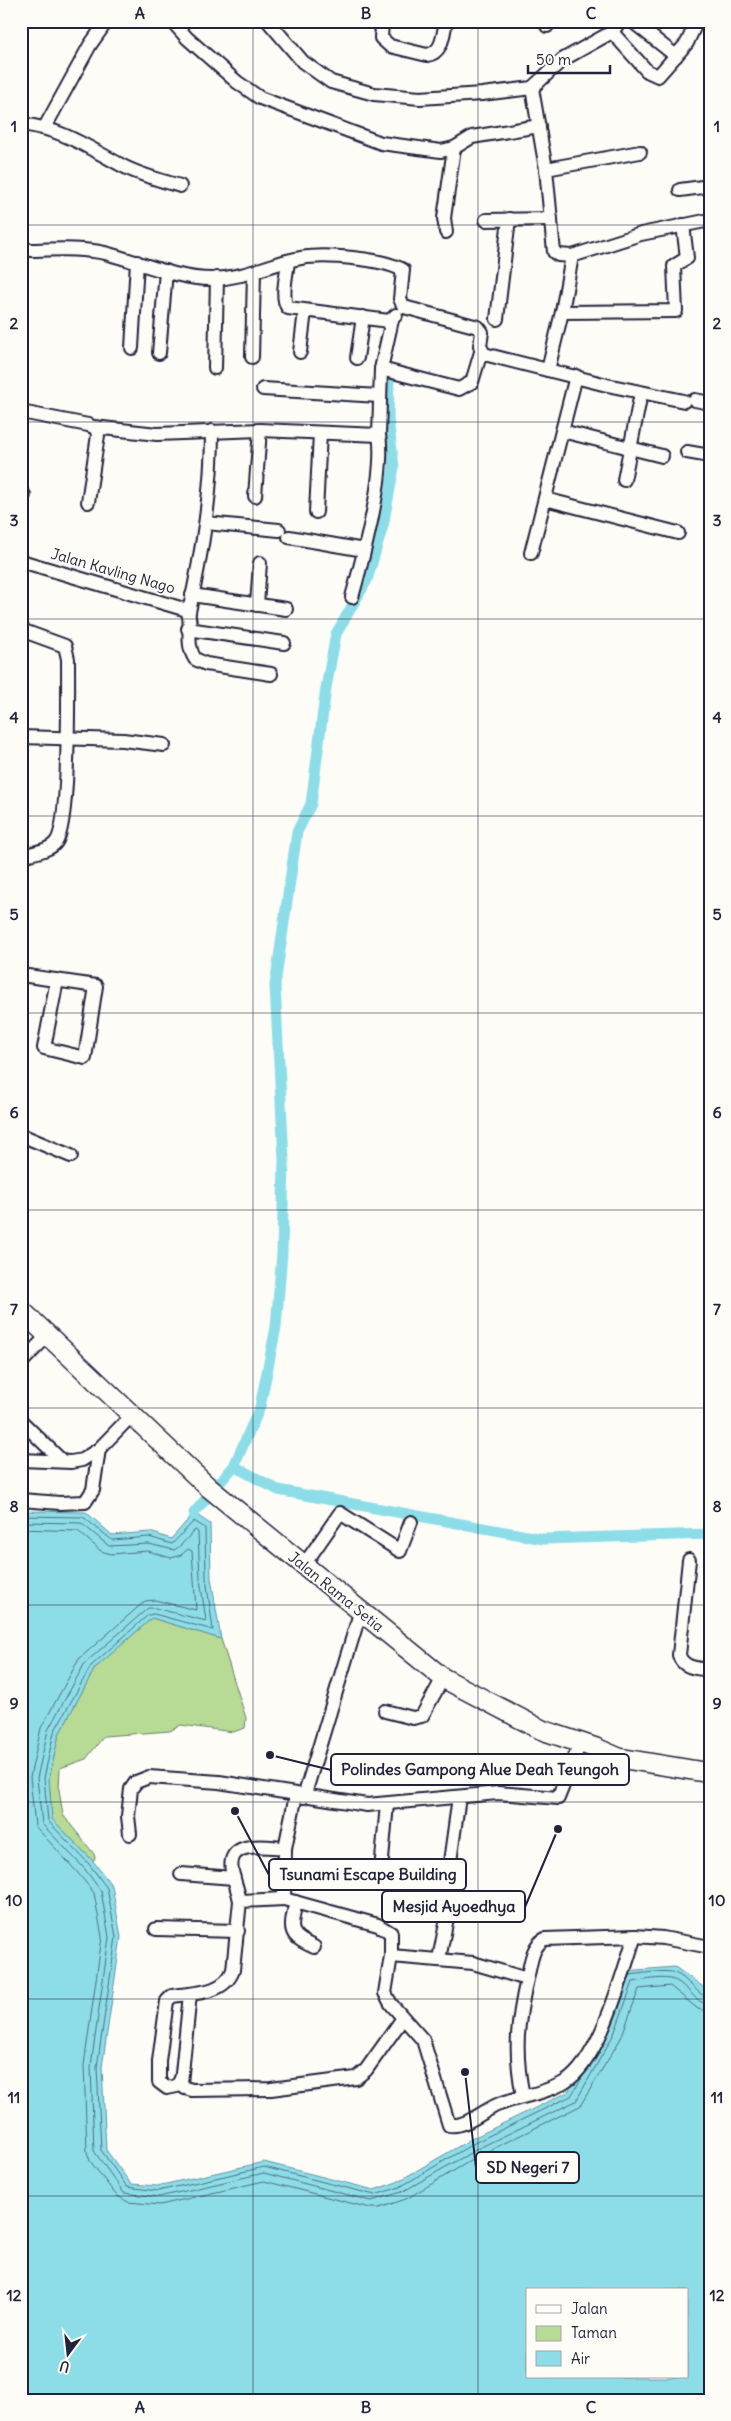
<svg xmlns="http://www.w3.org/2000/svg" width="731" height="2421" font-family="Delius,sans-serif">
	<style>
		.green { fill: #b7da95; stroke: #6c7e68 }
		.water { fill: #8ddde8; stroke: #6292a3; fill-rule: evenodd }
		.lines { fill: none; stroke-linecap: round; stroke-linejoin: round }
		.shore { stroke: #4d6d80; stroke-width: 1 }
		.canal { stroke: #8ddde8; stroke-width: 11 }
		.street-casing { stroke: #22223b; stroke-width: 16 }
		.secondary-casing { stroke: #22223b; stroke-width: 22 }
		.street { stroke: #fdfcf7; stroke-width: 12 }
		.secondary { stroke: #fdfcf7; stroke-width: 19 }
		.grid { fill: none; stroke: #22223b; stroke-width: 1; stroke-opacity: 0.55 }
		.labels { text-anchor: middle; stroke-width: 4; stroke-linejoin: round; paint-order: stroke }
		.street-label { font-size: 15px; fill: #22223b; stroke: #fdfcf7 }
		.leader { fill: none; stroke: #22223b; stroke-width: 2 }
		.callout-dot { fill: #22223b; stroke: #fdfcf7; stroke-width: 2 }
		.callout { fill: #fdfcf7; stroke: #22223b; stroke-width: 2 }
		.callout-label { font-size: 16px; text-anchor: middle; font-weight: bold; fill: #22223b }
		.neatline { fill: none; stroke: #22223b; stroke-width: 2 }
		.grid-label { font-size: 16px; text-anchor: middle; font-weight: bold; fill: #22223b }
	</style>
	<rect width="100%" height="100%" fill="#fdfcf7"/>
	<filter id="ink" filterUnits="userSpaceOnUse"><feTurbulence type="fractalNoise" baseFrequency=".02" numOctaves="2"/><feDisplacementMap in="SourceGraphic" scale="10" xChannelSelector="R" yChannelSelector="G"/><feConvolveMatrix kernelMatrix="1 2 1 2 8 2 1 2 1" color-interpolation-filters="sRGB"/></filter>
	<g filter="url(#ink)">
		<path class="green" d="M152,1618L221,1639L246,1718L245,1728L233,1732L181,1725L170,1731L104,1736L86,1759L60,1768L59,1790L63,1815L94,1854L95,1858L93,1861L52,1819L49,1779L59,1734L95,1668Z"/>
		<path class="water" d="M21,1511L86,1512L112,1535L150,1532L171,1539L194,1513L210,1524L211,1578L221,1639L152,1618L95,1668L59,1734L49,1779L52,1819L93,1861L112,1886L121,1937L102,2067L106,2150L131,2184L157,2186L264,2162L374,2190L397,2182L473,2138L568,2092L604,2029L624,1971L675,1967L702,1986L710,1996V2400H21ZM527,2290H687V2377H527Z"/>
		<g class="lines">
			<g class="shore">
				<path d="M21,1516L83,1517L112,1540L149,1537L172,1544L194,1521L205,1528L206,1578L213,1630L154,1614L148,1615L91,1666L54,1732L44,1778L48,1821L89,1864L107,1888L116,1937L97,2067L101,2150L127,2187L158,2191L264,2167L375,2195L400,2187L476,2142L571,2096L583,2076"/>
				<path d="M21,1522L81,1523L109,1546L149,1544L174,1550L180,1546L195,1530L198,1532L200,1579L206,1621L155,1608H148L85,1663L48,1730L37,1778L42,1824L84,1868L101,1891L109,1937L91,2066L94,2151L124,2193L159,2197L264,2173L371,2201L402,2192L479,2148L576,2101L614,2034L633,1982C644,1980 659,1977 670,1979C686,1981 694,2004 710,2005"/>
				<path d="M21,1529L78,1531L101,1551L111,1554L148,1551L171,1558L181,1555L188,1549L192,1551L196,1610L155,1600L145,1601L79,1659L41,1728L30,1777L35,1826L78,1873L94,1893L102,1937L84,2065L87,2152L90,2161L116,2195L128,2202L160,2205L264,2181L370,2208H379L406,2199L482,2154L580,2106L621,2038L639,1989L670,1986L698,2009L710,2012"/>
				<path d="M630,1975C640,1974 667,1969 675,1973C686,1977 700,1997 710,1999"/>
			</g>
			<g class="canal">
				<path d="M234,1466L260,1407L276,1327L282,1253L284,1160L275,985L297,832L311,804L326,688L336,634L367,580L383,526L394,467L388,419L389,375"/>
				<path d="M194,1513L234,1466L278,1490L543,1539L710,1534"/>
			</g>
			<defs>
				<g id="street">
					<path d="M172,21L187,38L237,82L260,98L381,143L441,151L454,148L472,137L539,126"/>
					<path d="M268,21L303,62L331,82L374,94L420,98L482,94L532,88L562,60L612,32L620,21"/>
					<path d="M382,21L381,38L390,46L427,55C443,53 443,34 446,21"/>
					<path d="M632,21L676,56"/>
					<path d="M547,26V21"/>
					<path d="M612,32L647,71L658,76L687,43L697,21"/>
					<path d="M532,88L546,169L554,252L558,255L572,256L641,234L710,220"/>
					<path d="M21,124C63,129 85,146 121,165C139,175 160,180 180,186"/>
					<path d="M45,127L90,45L107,21"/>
					<path d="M546,169L640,152"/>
					<path d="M680,190L710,186"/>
					<path d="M486,220L551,219"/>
					<path d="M446,232L444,218L454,148"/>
					<path d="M21,250C48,250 79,247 105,253C140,262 176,279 212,279C248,278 270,263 301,258C325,254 381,258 403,270L400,299L404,307L478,327L482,332L480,346L484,354L607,385L684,401"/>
					<path d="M288,261C287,274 280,298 288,308L389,321L396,315"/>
					<path d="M562,312L676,311L674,266L687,258L683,225"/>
					<path d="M497,319L509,219"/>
					<path d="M132,348L137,262"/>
					<path d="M300,352L305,311"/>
					<path d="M159,353L166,271"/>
					<path d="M252,357L254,273"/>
					<path d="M357,358L363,317"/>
					<path d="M215,368L217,278"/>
					<path d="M381,369L459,389L472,382L481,352"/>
					<path d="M548,370L562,312L572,256"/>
					<path d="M263,389L379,396"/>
					<path d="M695,400L710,403"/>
					<path d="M21,412L88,425L96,428L98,435L88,502"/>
					<path d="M94,427L157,434L260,430L379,435"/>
					<path d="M562,431L662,456"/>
					<path d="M687,452L710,456"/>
					<path d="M624,480L641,393"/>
					<path d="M21,492L24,495"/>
					<path d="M255,496L260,430"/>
					<path d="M545,499L678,533"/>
					<path d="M316,512L320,433"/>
					<path d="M206,523L279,530"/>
					<path d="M289,537L364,550"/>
					<path d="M531,553L576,376"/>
					<path d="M21,561L187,610C194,624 184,642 195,659L206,664L271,674"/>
					<path d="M192,595L286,609"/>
					<path d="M352,597C363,558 386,474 379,435L381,369L392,320"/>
					<path d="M257,605L260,563"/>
					<path d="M189,612C202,552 212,493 212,431"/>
					<path d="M188,629L284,643"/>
					<path d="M21,630L65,646L68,659C68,689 70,824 56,842C50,851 32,853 21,856"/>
					<path d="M21,737L123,740L164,745"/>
					<path d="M21,975L96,986L85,1058L44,1048L57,980"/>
					<path d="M21,1135L71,1156"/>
					<path d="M21,1363L47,1336"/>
					<path d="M21,1421L62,1461"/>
					<path d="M21,1460L71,1462L82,1460L99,1449L131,1416"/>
					<path d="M21,1500L60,1503L85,1502L93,1490L99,1449"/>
					<path d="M689,1560L679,1655C683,1669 698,1668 710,1670"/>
					<path d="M304,1565L340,1513L400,1551L411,1522"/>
					<path d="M385,1711L413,1718L422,1716L443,1678"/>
					<path d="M296,1795L285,1848L284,1899L378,1925L391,1933V1956L385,1993L391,2004L423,2040L449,2125C465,2128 483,2111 497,2105C519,2096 545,2094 565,2082C600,2061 622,1974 635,1936"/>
					<path d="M304,1797L360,1613"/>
					<path d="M130,1834L128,1816L131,1789L136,1782L149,1777L219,1782L367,1805L498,1793L558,1798L580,1743"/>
					<path d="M381,1870L387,1804"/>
					<path d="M181,1874L234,1878"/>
					<path d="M240,1901C238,1890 234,1881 232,1871C226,1839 266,1847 285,1848"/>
					<path d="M296,1902C290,1929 287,1935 314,1947"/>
					<path d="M156,1929L238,1931"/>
					<path d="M391,1956L473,1963L527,1979C531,1965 531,1946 545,1939L635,1936L663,1938L710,1947"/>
					<path d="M439,1959L449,1908V1869L459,1797"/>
					<path d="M190,1994L181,2083L185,2088L192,2090L271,2089L356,2078L366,2070L403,2018"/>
					<path d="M181,2079L177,2086L167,2088L159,2082V2061L167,2001L172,1996C194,1993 225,1994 233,1970L240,1901L284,1899"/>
					<path d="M523,2096C514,2052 517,2023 527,1979"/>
				</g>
				<path id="secondary" d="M21,1310L208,1487L443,1678L542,1730L596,1748L619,1758L710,1773"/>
			</defs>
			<use href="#street" class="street-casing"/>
			<use href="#secondary" class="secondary-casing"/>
			<use href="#street" class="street"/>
			<use href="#secondary" class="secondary"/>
		</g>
	</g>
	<path class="grid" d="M253,21V2400M478,21V2400M21,225H710M21,422H710M21,619H710M21,816H710M21,1013H710M21,1210H710M21,1408H710M21,1605H710M21,1802H710M21,1999H710M21,2196H710"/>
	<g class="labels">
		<g class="street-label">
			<text transform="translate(113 571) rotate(16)" y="5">Jalan Kavling Nago</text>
			<text transform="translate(336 1592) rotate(39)" y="5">Jalan Rama Setia</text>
		</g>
	</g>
	<path class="leader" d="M270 1755L331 1770M235 1811L269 1875M558 1829L525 1907M465 2072L476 2168"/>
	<g class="callout-dot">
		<circle cx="270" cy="1755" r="5"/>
		<circle cx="235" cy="1811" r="5"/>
		<circle cx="558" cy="1829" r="5"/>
		<circle cx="465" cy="2072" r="5"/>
	</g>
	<g class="callout">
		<rect x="331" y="1754" width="298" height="31" rx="5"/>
		<rect x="269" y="1859" width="197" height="31" rx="5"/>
		<rect x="382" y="1891" width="143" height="31" rx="5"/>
		<rect x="476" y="2152" width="103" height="31" rx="5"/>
	</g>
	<g class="callout-label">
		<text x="480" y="1775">Polindes Gampong Alue Deah Teungoh</text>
		<text x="368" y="1880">Tsunami Escape Building</text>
		<text x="454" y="1912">Mesjid Ayoedhya</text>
		<text x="528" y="2173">SD Negeri 7</text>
	</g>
	<rect width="731" height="2421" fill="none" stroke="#fdfcf7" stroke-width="55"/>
	<rect x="526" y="2288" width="162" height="90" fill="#fdfcf7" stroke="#a5a5ac"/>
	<rect x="536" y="2305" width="25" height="8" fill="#fdfcf7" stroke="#a5a5ac"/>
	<text x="571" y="2314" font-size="15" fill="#22223b">Jalan</text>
	<rect x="536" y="2326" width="25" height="15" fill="#b7da95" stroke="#a5a5ac"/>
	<text x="571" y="2338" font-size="15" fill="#22223b">Taman</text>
	<rect x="536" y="2351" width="25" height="15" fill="#8ddde8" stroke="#a5a5ac"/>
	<text x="571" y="2364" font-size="15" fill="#22223b">Air</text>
	<g transform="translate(68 2354) rotate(195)" stroke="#fdfcf7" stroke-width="4" paint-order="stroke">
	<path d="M0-4L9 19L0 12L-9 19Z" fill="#22223b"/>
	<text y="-8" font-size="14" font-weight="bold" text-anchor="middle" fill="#22223b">U</text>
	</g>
	<path d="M528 65v8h82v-8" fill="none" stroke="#22223b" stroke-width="2.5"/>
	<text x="536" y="65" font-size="15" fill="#22223b" stroke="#fdfcf7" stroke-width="4" paint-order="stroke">50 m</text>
	<rect x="28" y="28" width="676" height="2366" class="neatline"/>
	<g class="grid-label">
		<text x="140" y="19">A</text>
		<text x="366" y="19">B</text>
		<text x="591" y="19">C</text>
		<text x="14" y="132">1</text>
		<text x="717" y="132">1</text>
		<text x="14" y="329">2</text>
		<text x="717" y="329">2</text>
		<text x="14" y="526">3</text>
		<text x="717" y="526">3</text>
		<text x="14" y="723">4</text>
		<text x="717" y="723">4</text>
		<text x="14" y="920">5</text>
		<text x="717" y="920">5</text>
		<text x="14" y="1118">6</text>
		<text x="717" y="1118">6</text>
		<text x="14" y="1315">7</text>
		<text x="717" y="1315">7</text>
		<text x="14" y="1512">8</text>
		<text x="717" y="1512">8</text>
		<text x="14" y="1709">9</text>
		<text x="717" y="1709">9</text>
		<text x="14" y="1906">10</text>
		<text x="717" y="1906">10</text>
		<text x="14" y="2103">11</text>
		<text x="717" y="2103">11</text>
		<text x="14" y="2301">12</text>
		<text x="717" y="2301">12</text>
		<text x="140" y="2413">A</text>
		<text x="366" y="2413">B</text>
		<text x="591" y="2413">C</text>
	</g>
</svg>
